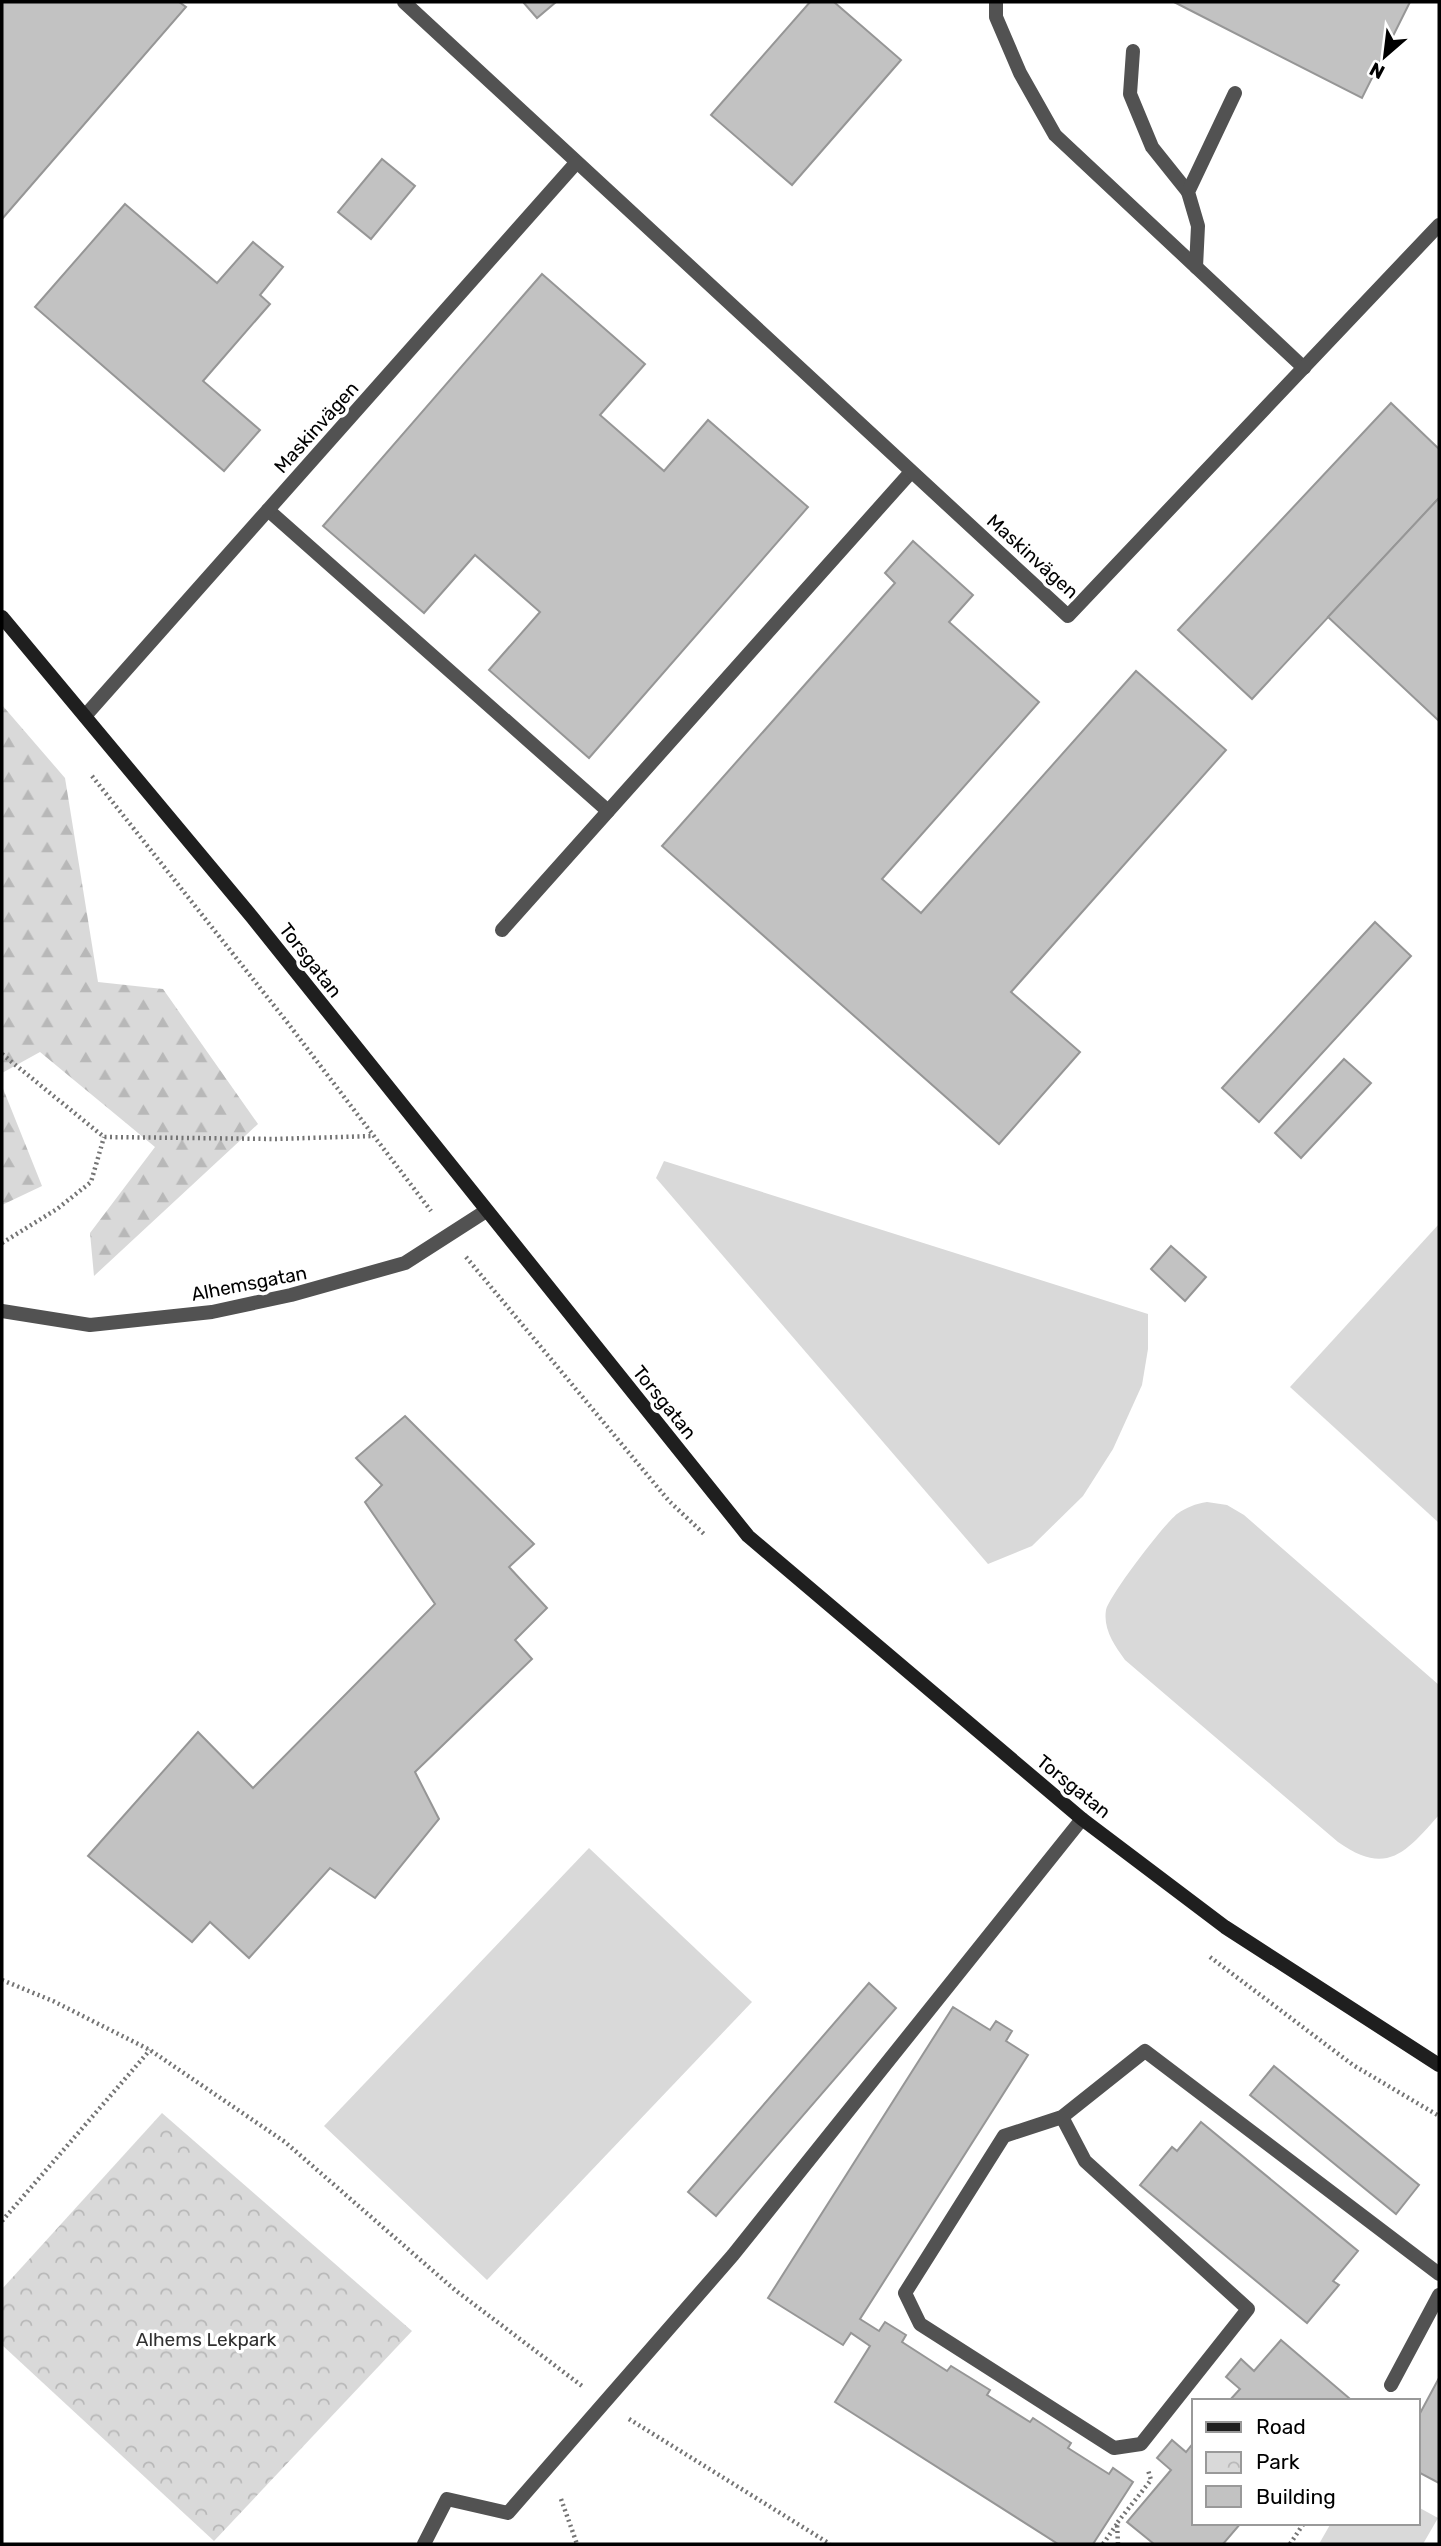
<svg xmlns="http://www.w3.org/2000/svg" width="1441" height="2546" font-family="Rubik,sans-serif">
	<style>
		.forest { fill: url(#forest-firs) }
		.park { fill: url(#park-crowns) }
		.garden { fill: #d9d9d9 }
		.building { fill: #c2c2c2; stroke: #969696; stroke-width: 2 }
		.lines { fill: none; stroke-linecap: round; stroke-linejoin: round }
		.path { stroke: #747474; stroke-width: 4.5; stroke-dasharray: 2 3.5; stroke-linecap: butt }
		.lane { stroke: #525252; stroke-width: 14 }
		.street { stroke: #525252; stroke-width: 14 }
		.secondary { stroke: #1f1f1f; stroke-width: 14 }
		.labels { text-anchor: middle; stroke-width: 7; stroke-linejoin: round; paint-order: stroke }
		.street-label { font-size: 19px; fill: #000; stroke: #fff }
		.park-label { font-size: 19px; fill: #303030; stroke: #fff }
	</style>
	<defs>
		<pattern id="forest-firs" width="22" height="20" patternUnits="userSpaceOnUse" patternTransform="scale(1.75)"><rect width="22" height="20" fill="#d9d9d9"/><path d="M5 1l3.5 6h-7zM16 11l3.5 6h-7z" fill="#b8b8b8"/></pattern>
		<pattern id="park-crowns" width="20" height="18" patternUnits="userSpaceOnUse" patternTransform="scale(1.75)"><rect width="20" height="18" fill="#d9d9d9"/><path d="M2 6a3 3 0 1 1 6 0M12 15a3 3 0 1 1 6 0" fill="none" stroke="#b8b8b8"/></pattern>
	</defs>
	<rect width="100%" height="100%" fill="#fff"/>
	<g class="forest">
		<path d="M2,705L65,778L98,982L163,989L258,1124L94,1276L90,1233L155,1147L40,1052L2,1073Z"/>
		<path d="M2,1086L42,1186L2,1205Z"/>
	</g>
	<path class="park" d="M162,2113L412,2331L214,2541L2,2345V2289Z"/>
	<g class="garden">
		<path d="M664,1161L1148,1314V1349L1142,1385L1113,1449L1083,1496L1032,1546L988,1564L656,1178Z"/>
		<path d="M1439,1224V1523L1290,1387Z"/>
		<path d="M1207,1502L1227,1505L1244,1515L1439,1685V1815C1406,1852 1387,1877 1338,1842L1125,1660C1114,1645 1103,1629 1106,1610C1109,1596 1164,1524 1177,1514C1187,1507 1195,1504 1207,1502Z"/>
		<path d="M589,1848L752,2002L487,2280L324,2126Z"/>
		<path d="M1418,2507L1438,2518L1423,2544H1319L1331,2523H1418Z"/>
	</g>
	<g class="building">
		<path d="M2,2H179L186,7L2,219Z"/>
		<path d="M523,2H556L537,18Z"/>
		<path d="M810,2H834L901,60L792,185L711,115Z"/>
		<path d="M1174,2H1410L1362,98Z"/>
		<path d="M382,159L415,186L371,239L338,212Z"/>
		<path d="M125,204L217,283L253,242L283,267L260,295L270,304L203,381L260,430L224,471L35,307Z"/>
		<path d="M542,274L645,364L600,415L664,471L708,420L808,507L589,758L489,670L540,612L475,555L424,613L323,526Z"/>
		<path d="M1391,403L1439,449V498L1252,699L1178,630Z"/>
		<path d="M1439,498V721L1328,617Z"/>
		<path d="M913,541L973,595L949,622L1039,702L882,879L921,913L1136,671L1226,750L1011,992L1080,1052L999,1144L662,846L895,583L885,573Z"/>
		<path d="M1375,922L1411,956L1259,1122L1222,1088Z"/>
		<path d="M1344,1059L1371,1083L1301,1158L1275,1133Z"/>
		<path d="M1171,1246L1206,1277L1185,1301L1151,1269Z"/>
		<path d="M405,1416L534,1544L509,1567L547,1608L515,1640L532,1659L415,1772L439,1819L375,1898L330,1868L249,1958L210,1922L192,1942L88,1856L198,1732L253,1788L435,1604L365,1502L382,1485L356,1458Z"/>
		<path d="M869,1983L896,2008L716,2216L688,2192Z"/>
		<path d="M953,2007L990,2030L996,2021L1012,2031L1006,2041L1028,2055L860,2319L879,2331L885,2322L906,2335L902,2342L947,2371L951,2366L990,2390L987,2395L1030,2422L1033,2418L1071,2443L1068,2448L1109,2474L1113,2468L1133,2482L1093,2544H1058L835,2402L870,2346L851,2333L843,2345L768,2298Z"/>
		<path d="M1274,2066L1419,2185L1396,2214L1250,2095Z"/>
		<path d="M1201,2122L1358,2251L1333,2281L1339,2285L1307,2323L1140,2185L1172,2147L1177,2151Z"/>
		<path d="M1281,2340L1349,2398L1346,2401H1229L1240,2389L1226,2377L1241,2359L1254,2371Z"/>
		<path d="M1439,2378V2483L1418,2472V2417Z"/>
		<path d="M1172,2440L1186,2452L1194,2442V2523H1241L1223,2544H1154L1127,2522L1171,2470L1157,2458Z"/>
	</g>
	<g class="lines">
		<g class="path">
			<path d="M92,776L287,1022L431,1211"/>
			<path d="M2,1054L104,1137L275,1139L374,1136"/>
			<path d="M2,1243L57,1209L91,1182L104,1137"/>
			<path d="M466,1257L669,1501L704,1534"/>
			<path d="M1210,1957L1353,2065L1439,2116"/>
			<path d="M2,1980L53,2001L150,2050L285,2142L455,2290L582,2386"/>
			<path d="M2,2221L150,2050"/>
			<path d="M629,2419L830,2544"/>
			<path d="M561,2499L577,2544"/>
			<path d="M1103,2544L1117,2524"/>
			<path d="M1118,2544L1117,2523L1151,2480L1148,2470"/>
			<path d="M1290,2544L1304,2523"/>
		</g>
		<g class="lane">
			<path d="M996,2V17L1020,73L1055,135L1304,368"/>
			<path d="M1133,51L1130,94L1152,147L1188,192"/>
			<path d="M1196,267L1198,226L1188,192L1235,93"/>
			<path d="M268,510L608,811"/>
			<path d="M502,930L911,472"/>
			<path d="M1062,2117L1085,2161L1248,2309L1141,2444L1114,2448L920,2324L905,2293L1004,2136L1062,2117L1145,2051L1439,2274"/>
			<path d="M1391,2385L1439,2295"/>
			<path d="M424,2544L447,2499L508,2513L733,2255L1082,1819"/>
		</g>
		<g class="street">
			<path d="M404,2L1068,616L1439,225"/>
			<path d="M85,716L576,163"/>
			<path d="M2,1311L90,1325L212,1312L291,1295L405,1263L486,1211"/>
		</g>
		<path class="secondary" d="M2,617L252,917L748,1536L1082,1819L1225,1927L1439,2065"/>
	</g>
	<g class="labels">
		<g class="street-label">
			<text transform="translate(316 427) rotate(-48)" y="7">Maskinvägen</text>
			<text transform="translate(1033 556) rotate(42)" y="7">Maskinvägen</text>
			<text transform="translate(311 960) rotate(52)" y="7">Torsgatan</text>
			<text transform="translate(249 1283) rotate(-11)" y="7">Alhemsgatan</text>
			<text transform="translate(665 1402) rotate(51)" y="7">Torsgatan</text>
			<text transform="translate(1074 1786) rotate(39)" y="7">Torsgatan</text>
		</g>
		<g class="park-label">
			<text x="206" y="2346">Alhems Lekpark</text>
		</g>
	</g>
	<rect width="1441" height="2546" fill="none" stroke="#000000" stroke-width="7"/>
	<rect x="1192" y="2399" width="228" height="126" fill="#ffffff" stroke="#999999" stroke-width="2"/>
	<rect x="1206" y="2422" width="35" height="10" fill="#1f1f1f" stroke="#999999" stroke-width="2"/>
	<text x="1256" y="2434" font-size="21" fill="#000000">Road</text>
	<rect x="1206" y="2452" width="35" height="21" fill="url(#park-crowns)" stroke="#999999" stroke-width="2"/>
	<text x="1256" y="2469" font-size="21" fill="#000000">Park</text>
	<rect x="1206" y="2486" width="35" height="21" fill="#c2c2c2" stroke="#999999" stroke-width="2"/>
	<text x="1256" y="2504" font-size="21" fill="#000000">Building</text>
	<g transform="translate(1385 56) rotate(208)" stroke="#ffffff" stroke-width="5" paint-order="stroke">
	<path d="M0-5L12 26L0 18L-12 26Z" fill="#000000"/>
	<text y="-10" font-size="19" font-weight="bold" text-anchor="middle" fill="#000000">N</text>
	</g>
</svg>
